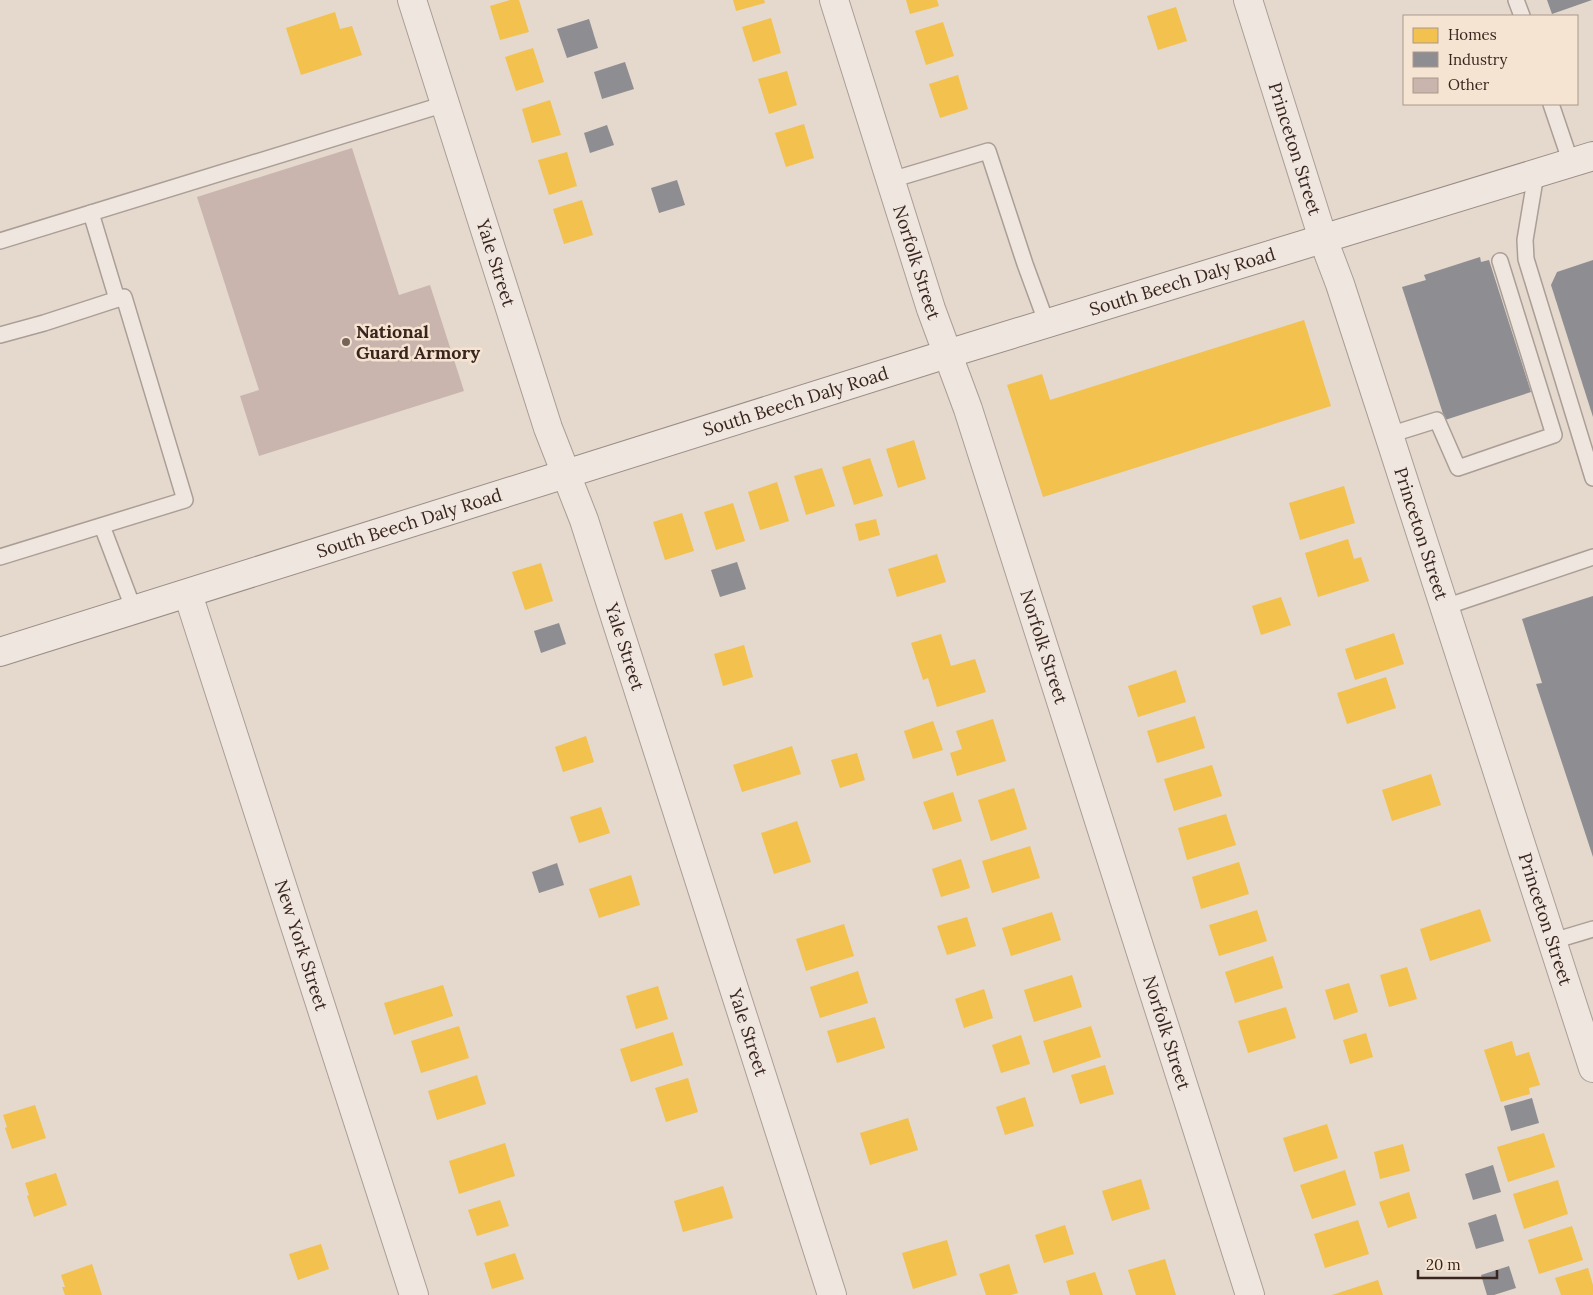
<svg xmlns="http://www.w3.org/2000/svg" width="1593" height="1295" font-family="Lora,serif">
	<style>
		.homes { fill: #f2c14e }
		.industry { fill: #8d8d92 }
		.building { fill: #c9b5ae }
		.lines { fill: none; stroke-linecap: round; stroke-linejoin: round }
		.lane-casing { stroke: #aa9e96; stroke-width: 18 }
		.street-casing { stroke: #aa9e96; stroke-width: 30 }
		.secondary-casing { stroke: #9a8d86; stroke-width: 30 }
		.lane { stroke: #eee6df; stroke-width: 15 }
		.street { stroke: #eee6df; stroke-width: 28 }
		.secondary { stroke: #eee6df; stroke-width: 28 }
		.poi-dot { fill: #76645b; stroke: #f6e4d3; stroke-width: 2 }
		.labels { text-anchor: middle; stroke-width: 5; stroke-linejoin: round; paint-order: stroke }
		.street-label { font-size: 18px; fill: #3a251e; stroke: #f6e4d3 }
		.poi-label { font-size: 18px; font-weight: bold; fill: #3a251e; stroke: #f6e4d3; text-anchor: start }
	</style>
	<rect width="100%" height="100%" fill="#e5d8cd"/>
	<g class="homes">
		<path d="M510,0H519L529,32L500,40L490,6Z"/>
		<path d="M733,0H764L765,3L736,11Z"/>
		<path d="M906,0H937L939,6L910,14Z"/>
		<path d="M1176,7L1187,41L1158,50L1147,16Z"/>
		<path d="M335,12L340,29L352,26L362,55L301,75L286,28Z"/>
		<path d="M771,18L781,53L753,62L742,27Z"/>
		<path d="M943,22L954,56L926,65L915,31Z"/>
		<path d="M533,48L544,82L516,91L505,57Z"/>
		<path d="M787,71L797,105L769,114L758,79Z"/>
		<path d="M958,75L968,109L940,118L929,84Z"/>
		<path d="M550,100L561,135L532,143L522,109Z"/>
		<path d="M804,124L814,158L786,167L775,133Z"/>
		<path d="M567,152L577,186L549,195L538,160Z"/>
		<path d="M582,200L593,235L564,244L553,209Z"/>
		<path d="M1304,320L1331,406L1043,497L1007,385L1042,374L1050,400Z"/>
		<path d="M914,440L926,479L898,488L886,449Z"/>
		<path d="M870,458L883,496L854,505L842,467Z"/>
		<path d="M822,468L835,506L806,515L794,476Z"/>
		<path d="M777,482L789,521L760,530L748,492Z"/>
		<path d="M1344,486L1355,523L1300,540L1289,503Z"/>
		<path d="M733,503L745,541L716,550L704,512Z"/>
		<path d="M682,513L694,551L665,560L653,522Z"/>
		<path d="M876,519L880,535L859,541L855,524Z"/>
		<path d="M1348,539L1354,559L1361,557L1369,581L1318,597L1305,553Z"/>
		<path d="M937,554L946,582L897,597L888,569Z"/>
		<path d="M541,563L553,601L525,610L512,572Z"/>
		<path d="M1281,597L1291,625L1261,635L1252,606Z"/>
		<path d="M1394,633L1404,664L1355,680L1345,649Z"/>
		<path d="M941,634L951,666L975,659L986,692L937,707L928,678L923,680L911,643Z"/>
		<path d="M744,645L753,677L723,686L714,654Z"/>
		<path d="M1176,670L1186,702L1138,717L1128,686Z"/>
		<path d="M1386,677L1396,708L1347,724L1337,693Z"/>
		<path d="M1195,716L1205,748L1157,763L1147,731Z"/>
		<path d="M993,719L1006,761L957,776L950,753L962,749L956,731Z"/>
		<path d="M933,721L943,750L913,759L904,731Z"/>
		<path d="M586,736L594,762L563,772L555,747Z"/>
		<path d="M792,746L801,774L742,792L733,765Z"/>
		<path d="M857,753L865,780L840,788L831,760Z"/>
		<path d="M1212,765L1222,796L1174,811L1164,779Z"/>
		<path d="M1431,774L1441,805L1392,821L1382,790Z"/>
		<path d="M1014,788L1027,829L991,841L978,800Z"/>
		<path d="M953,792L962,821L933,830L923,802Z"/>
		<path d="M601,807L610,833L579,843L570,817Z"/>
		<path d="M1226,814L1236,845L1187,860L1178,828Z"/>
		<path d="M797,821L811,862L774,874L761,833Z"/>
		<path d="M1030,846L1040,878L992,893L982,861Z"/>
		<path d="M961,859L970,888L941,897L932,869Z"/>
		<path d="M1239,862L1249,894L1201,909L1192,877Z"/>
		<path d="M631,875L640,905L599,918L589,889Z"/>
		<path d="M1480,909L1491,941L1430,961L1420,929Z"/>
		<path d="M1257,910L1267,941L1219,956L1209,925Z"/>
		<path d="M1052,912L1061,940L1011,956L1002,928Z"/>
		<path d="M967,917L976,946L947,955L937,926Z"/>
		<path d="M844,924L854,956L806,971L796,939Z"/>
		<path d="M1273,956L1283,988L1235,1003L1225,972Z"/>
		<path d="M1407,967L1417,999L1389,1007L1380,975Z"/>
		<path d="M858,971L868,1003L820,1018L810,987Z"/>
		<path d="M1072,975L1082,1007L1034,1022L1024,990Z"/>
		<path d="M1349,983L1358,1012L1334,1020L1325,990Z"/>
		<path d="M443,985L453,1016L394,1035L384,1003Z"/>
		<path d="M658,986L668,1019L636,1029L626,996Z"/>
		<path d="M984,989L993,1018L964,1028L955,999Z"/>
		<path d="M1286,1007L1296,1038L1248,1053L1238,1021Z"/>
		<path d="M875,1017L885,1048L837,1063L827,1031Z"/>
		<path d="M459,1026L469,1058L421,1073L411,1041Z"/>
		<path d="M1091,1026L1101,1057L1053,1073L1043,1041Z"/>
		<path d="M673,1032L683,1065L631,1082L620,1049Z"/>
		<path d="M1366,1033L1373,1057L1350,1064L1343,1040Z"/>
		<path d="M1021,1035L1030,1064L1001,1073L992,1045Z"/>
		<path d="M1512,1041L1516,1056L1529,1052L1540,1085L1529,1088L1530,1094L1501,1102L1484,1050Z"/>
		<path d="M1105,1065L1114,1094L1080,1104L1071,1075Z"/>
		<path d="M477,1075L486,1104L437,1120L428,1091Z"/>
		<path d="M688,1078L698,1112L666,1122L655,1088Z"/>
		<path d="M1025,1097L1034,1126L1005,1135L996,1107Z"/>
		<path d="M35,1105L46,1138L12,1149L5,1128L7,1127L3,1115Z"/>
		<path d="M908,1118L918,1150L870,1165L860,1133Z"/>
		<path d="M1327,1124L1338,1158L1294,1172L1283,1138Z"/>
		<path d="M1544,1133L1555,1167L1508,1182L1497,1147Z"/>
		<path d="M505,1143L515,1176L459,1194L449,1161Z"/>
		<path d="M1403,1144L1410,1171L1380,1179L1374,1152Z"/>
		<path d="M1345,1170L1356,1205L1312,1219L1300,1185Z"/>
		<path d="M56,1173L67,1205L34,1217L27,1196L29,1195L25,1183Z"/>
		<path d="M1141,1179L1150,1209L1112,1221L1102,1191Z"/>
		<path d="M1558,1180L1568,1214L1524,1229L1513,1194Z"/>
		<path d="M723,1186L733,1218L683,1232L674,1201Z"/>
		<path d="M1409,1192L1417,1218L1388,1228L1379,1202Z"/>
		<path d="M500,1200L509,1226L477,1236L468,1210Z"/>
		<path d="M1358,1220L1369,1254L1325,1268L1314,1234Z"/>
		<path d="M1065,1225L1074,1254L1044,1263L1035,1235Z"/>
		<path d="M1572,1226L1583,1260L1539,1274L1528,1240Z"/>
		<path d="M947,1240L957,1275L913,1289L902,1253Z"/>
		<path d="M321,1244L329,1269L298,1280L289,1254Z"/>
		<path d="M515,1253L524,1279L492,1289L484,1263Z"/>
		<path d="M1165,1259L1176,1295H1136L1128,1270Z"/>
		<path d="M92,1264L102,1295H65L62,1287H65L61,1275Z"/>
		<path d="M1009,1264L1018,1293L1011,1295H986L979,1274Z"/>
		<path d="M1588,1268L1593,1285V1295H1561L1555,1278Z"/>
		<path d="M1095,1272L1103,1295H1070L1066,1281Z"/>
		<path d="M1378,1280L1383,1295H1332Z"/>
	</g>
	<g class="industry">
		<path d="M1547,0H1592L1552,14Z"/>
		<path d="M589,19L598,48L567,58L557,29Z"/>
		<path d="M625,62L634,89L602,99L594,72Z"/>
		<path d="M607,125L614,145L590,153L584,133Z"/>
		<path d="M677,180L685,205L659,213L651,188Z"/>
		<path d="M1480,257L1481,262L1489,260L1531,392L1445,420L1402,287L1426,280L1424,275Z"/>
		<path d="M1593,260V417L1551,285L1557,272Z"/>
		<path d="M737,562L746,589L720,597L711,570Z"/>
		<path d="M1593,596V857L1536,684L1542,683L1522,619Z"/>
		<path d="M559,623L566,644L541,653L534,631Z"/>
		<path d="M557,863L564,885L539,893L532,872Z"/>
		<path d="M1532,1098L1539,1123L1511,1131L1504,1106Z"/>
		<path d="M1493,1165L1501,1192L1473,1200L1465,1174Z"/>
		<path d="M1496,1214L1504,1241L1476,1249L1468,1223Z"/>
		<path d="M1509,1266L1516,1288L1494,1295H1487L1481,1275Z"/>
	</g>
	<path class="building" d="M352,148L399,295L430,285L464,391L259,456L240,396L259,390L197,197Z"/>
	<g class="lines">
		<defs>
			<g id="lane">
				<path d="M1516,0L1522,16"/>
				<path d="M1551,104L1571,163"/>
				<path d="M1536,174L1525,240L1526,259L1593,478"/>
				<path d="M891,180L988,151L1025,264L1047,324"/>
				<path d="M91,213L117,299"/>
				<path d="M0,241L445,104"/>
				<path d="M0,335L44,323L124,297L185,500L0,557"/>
				<path d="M1389,435L1437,420L1458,468L1554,435L1500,261"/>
				<path d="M102,526L134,610"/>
				<path d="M1445,607L1593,557"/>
				<path d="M1553,941L1593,929"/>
			</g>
			<g id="street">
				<path id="s1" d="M412,0L548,428L584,520L832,1295"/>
				<path id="s2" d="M834,0L931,309L968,409L1250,1295"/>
				<path id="s3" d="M1248,0L1323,239L1340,284L1389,435L1593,1068"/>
				<path id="s4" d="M188,594L414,1295"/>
			</g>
			<g id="secondary">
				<path id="s5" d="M0,652L947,354L1593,156"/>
			</g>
		</defs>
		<use href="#lane" class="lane-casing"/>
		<use href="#street" class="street-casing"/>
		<use href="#secondary" class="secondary-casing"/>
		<use href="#lane" class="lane"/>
		<use href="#street" class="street"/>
		<use href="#secondary" class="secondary"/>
	</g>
	<circle class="poi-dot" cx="346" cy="342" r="5"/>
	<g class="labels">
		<g class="street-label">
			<text dy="6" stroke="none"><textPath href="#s3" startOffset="156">Princeton Street</textPath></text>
			<text dy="6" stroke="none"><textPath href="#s2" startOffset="275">Norfolk Street</textPath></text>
			<text dy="6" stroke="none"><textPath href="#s1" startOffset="276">Yale Street</textPath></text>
			<text dy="6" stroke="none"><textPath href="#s5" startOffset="1239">South Beech Daly Road</textPath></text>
			<text dy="6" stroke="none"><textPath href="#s5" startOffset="834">South Beech Daly Road</textPath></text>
			<text dy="6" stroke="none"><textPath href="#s5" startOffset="429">South Beech Daly Road</textPath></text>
			<text dy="6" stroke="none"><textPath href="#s3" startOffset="561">Princeton Street</textPath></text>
			<text dy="6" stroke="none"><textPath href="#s1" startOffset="681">Yale Street</textPath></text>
			<text dy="6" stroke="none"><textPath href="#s2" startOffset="680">Norfolk Street</textPath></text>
			<text dy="6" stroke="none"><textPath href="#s3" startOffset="966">Princeton Street</textPath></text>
			<text dy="6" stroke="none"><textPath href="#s4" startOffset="369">New York Street</textPath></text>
			<text dy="6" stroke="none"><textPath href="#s1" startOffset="1086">Yale Street</textPath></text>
			<text dy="6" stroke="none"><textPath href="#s2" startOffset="1085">Norfolk Street</textPath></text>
		</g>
		<g class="poi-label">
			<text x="356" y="338">National<tspan x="356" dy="21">Guard Armory</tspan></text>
		</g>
	</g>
	<rect x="1403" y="15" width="175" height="90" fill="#f6e4d3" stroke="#ab988b"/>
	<rect x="1413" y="28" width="25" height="15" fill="#f2c14e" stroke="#ab988b"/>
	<text x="1448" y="40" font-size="15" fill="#3a251e">Homes</text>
	<rect x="1413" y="52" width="25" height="15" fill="#8d8d92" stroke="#ab988b"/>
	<text x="1448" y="65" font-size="15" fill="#3a251e">Industry</text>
	<rect x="1413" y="78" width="25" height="15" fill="#c9b5ae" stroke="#ab988b"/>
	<text x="1448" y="90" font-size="15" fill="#3a251e">Other</text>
	<path d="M1418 1270v8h79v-8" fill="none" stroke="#3a251e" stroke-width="2.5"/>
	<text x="1426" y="1270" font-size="15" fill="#3a251e" stroke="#f6e4d3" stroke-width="4" paint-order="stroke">20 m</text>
</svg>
